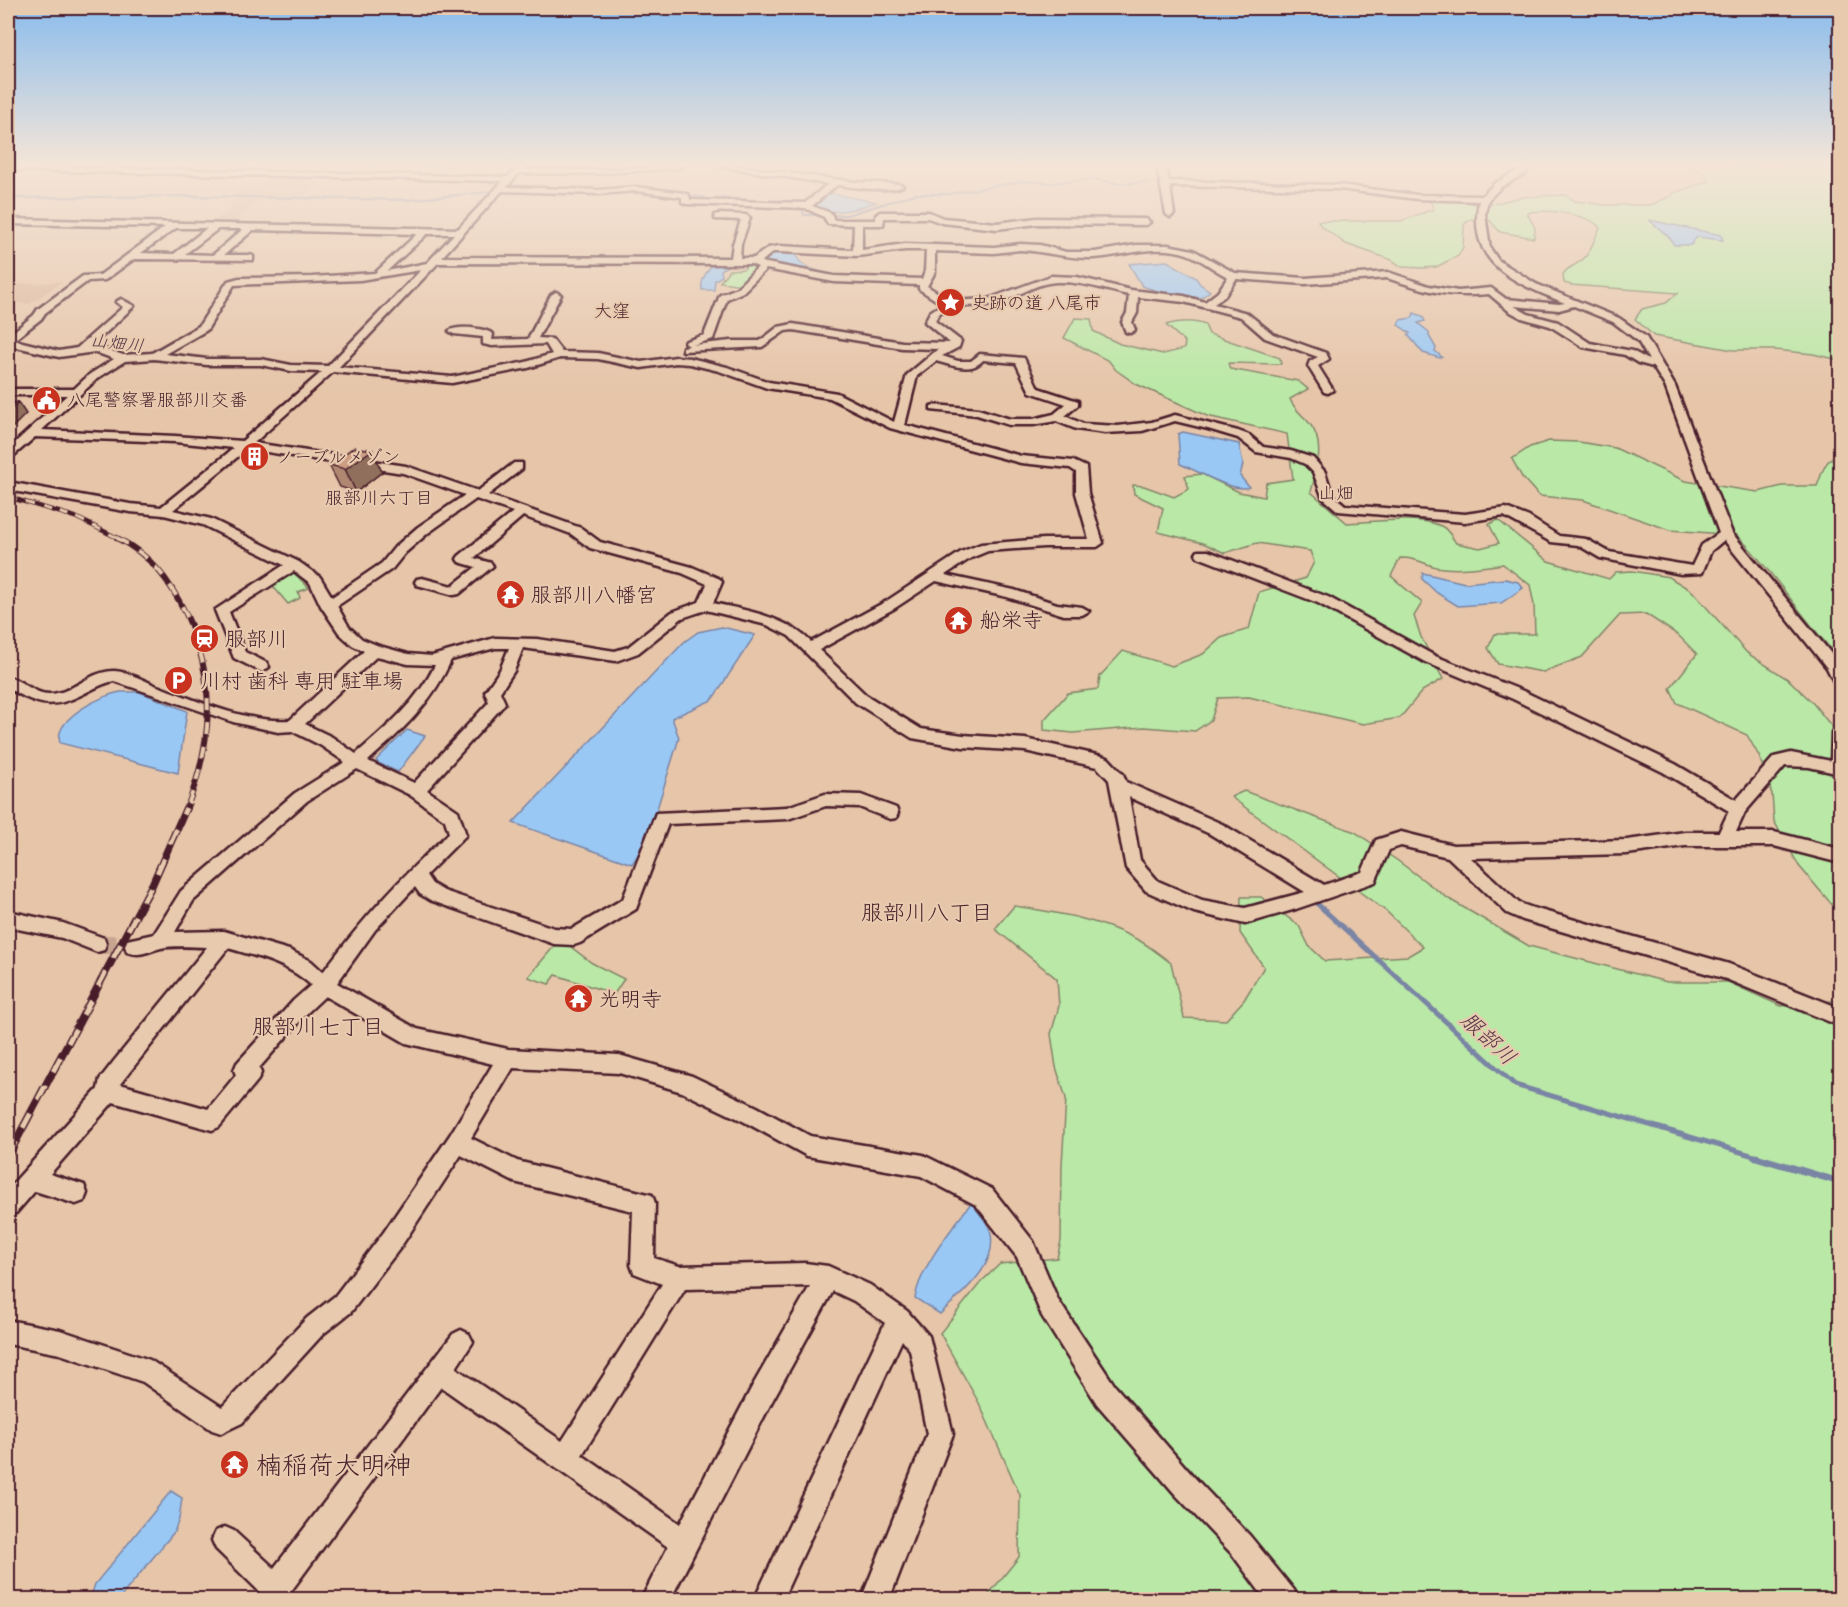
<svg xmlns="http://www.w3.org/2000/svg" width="1848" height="1607" font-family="'Patrick Hand','Klee One',sans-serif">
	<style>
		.built { fill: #dbb69c }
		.green { fill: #bae8a6; stroke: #828468; stroke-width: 1.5 }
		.water { fill: #9ac8f5; stroke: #7a84a4; stroke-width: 1.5 }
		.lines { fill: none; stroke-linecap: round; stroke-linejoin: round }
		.stream-far3 { stroke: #7a84a4; stroke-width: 2 }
		.stream-far2 { stroke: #7a84a4; stroke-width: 3 }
		.stream-far1 { stroke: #7a84a4; stroke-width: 5 }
		.stream { stroke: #7a84a4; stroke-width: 7 }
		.minor-tunnel { stroke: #c7a490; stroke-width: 19; stroke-dasharray: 19 10; stroke-linecap: butt }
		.minor-casing { stroke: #4a1f2b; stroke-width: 5 }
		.minor { fill: #e8cbaf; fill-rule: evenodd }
		.rail-far2-casing { stroke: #4a1f2b; stroke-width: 4.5 }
		.rail-far1-casing { stroke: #4a1f2b; stroke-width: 6 }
		.rail-casing { stroke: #4a1f2b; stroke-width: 8 }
		.rail-far2 { stroke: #e8cbaf; stroke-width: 3; stroke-dasharray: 9; stroke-linecap: butt }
		.rail-far1 { stroke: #e8cbaf; stroke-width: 4; stroke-dasharray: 12; stroke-linecap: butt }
		.rail { stroke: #e8cbaf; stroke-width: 5; stroke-dasharray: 16; stroke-linecap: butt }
		.wall { fill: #b08872; stroke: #4a1f2b; stroke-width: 1.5 }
		.shaded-wall { fill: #906f5c; stroke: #4a1f2b; stroke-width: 1.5 }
		.building { fill: #cd9e84; stroke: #4a1f2b; stroke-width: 1.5 }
		.labels { text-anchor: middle; stroke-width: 4.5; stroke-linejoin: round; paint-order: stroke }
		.far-poi-label { font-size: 18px; fill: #4a1f2b; stroke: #e8cbaf; text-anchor: start }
		.far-neighbourhood-label { font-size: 18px; fill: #4a1f2b; stroke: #e8cbaf }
		.far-water-label { font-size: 18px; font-style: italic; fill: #563849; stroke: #e8cbaf }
		.poi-label { font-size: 21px; fill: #4a1f2b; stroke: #e8cbaf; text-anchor: start }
		.neighbourhood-label { font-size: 22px; fill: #4a1f2b; stroke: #e8cbaf }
		.water-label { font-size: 22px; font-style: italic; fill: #563849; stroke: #e8cbaf }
		.near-poi-label { font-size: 26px; fill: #4a1f2b; stroke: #e8cbaf; text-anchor: start }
	</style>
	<rect width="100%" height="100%" fill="#e6c5a9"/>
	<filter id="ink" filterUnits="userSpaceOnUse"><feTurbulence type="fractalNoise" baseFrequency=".0167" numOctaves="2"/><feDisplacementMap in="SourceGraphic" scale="12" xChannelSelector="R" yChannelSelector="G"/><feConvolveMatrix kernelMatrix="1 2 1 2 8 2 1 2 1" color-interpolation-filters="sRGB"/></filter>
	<g filter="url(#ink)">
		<g class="built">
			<path d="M143,166H258L245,170L139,168Z"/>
			<path d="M274,175L312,176L306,183H317L302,198L264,197L231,224H210L235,206L228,205L238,197L231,196L246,186L259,187Z"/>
			<path d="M61,282L30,304L8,302V285Z"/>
		</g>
		<g class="green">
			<path d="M1691,166H1840V360L1813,354L1775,350H1733L1654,336L1635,319L1642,309L1666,303L1678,293L1571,285L1564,283L1563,274C1568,267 1573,267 1579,262C1590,256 1594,239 1600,228C1590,214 1543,208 1527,213L1535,228L1534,238L1500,232L1486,216L1469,220L1464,225L1463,247L1458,256L1436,267L1424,268L1402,267L1392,260L1346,244L1321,226L1318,221H1401L1434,209L1430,201H1462L1488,207L1492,204L1521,197L1566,195L1575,201L1605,205H1651L1673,195V193L1709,181L1704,173Z"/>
			<path d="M747,265L759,267L743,285L720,282L729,270L744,269Z"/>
			<path d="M1075,318L1091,319L1093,331L1120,344L1163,354L1184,349L1185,342L1166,325C1180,321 1192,320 1205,325L1209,334L1280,358L1281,364L1228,363L1230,369L1298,381L1308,389L1290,399C1294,410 1303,415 1310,424C1326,444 1316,471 1311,492L1347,523C1373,522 1418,515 1441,526C1448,529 1452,537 1456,543L1480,548L1499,543L1489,524L1498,520L1548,561L1609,579L1616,572L1632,571L1669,577L1692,591L1747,653L1789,680L1812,702L1840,737V914L1799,866L1774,821L1772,794L1759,756L1747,735L1677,703L1670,688L1697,654L1678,635L1646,614L1620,615L1582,657L1543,672L1498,664L1488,648L1495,634H1535L1534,605L1530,585L1503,564C1481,567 1458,571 1436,567C1421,563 1418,558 1400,558L1391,576L1422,603L1414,616L1421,637L1443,679L1422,691L1400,718L1363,724L1249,697L1218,698L1211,720L1195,731L1144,727L1073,733L1044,730V720L1068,693L1098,689L1100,676L1123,651L1172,666L1203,654L1221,638L1249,629L1259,592L1306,578L1314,562L1310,551L1257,543L1225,553L1203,543L1158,532L1163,508L1134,494L1133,485L1144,486L1174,497L1189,489L1185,476L1202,474L1239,492L1264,497L1266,483L1293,479L1287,434L1207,416L1136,384L1116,370L1109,361L1064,338Z"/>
			<path d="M1549,441L1579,442L1615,448L1685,481L1758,492L1782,486H1817C1822,474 1825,456 1840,456V659C1803,620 1775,573 1737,535L1670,530L1583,500L1539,496L1522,477L1512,459L1530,447Z"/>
			<path d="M294,573L309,588L298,592L300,598L288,604L271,584L285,575Z"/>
			<path d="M1244,791L1355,832L1398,861L1449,899L1529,946L1667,982H1728L1781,1006L1840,1000V1599H985L1019,1557L1020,1495L979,1403L940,1333L981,1282L1000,1264L1057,1258L1061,1241L1062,1165L1066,1098L1056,1067L1051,1034L1059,1006L1057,979L995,929L1014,906C1058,913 1100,919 1140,941C1151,947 1161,956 1171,963L1184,1018L1226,1020L1244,1000L1264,967L1240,933L1241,897H1261L1299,926L1309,946L1325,961L1408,956L1423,947L1387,912L1231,797Z"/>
			<path d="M556,944H567L592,963L624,979L614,994L556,975L549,984L528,977Z"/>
		</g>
		<g class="water">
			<path d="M827,193L876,202C855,210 837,214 815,210L813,204Z"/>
			<path d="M1649,220L1716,234L1721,235L1723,240L1697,237L1691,245H1674L1670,238Z"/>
			<path d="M782,251L795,252C797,265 811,269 819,271L809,273L767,262L766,259L776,252Z"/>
			<path d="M1167,261L1196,278L1200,284L1210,291L1198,300L1164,293L1142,286L1129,264Z"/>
			<path d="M716,262H734L721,270L722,276L715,280L714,290H702C700,280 708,268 716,262Z"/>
			<path d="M1414,313L1422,316L1425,321L1418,323L1429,332V336L1436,348L1435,351L1442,357L1440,358L1423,353L1408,335L1410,333L1398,325L1400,320L1412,318Z"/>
			<path d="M1183,432L1239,444L1243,464L1240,476L1249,487C1233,493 1197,470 1180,464L1178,434Z"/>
			<path d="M1423,573L1465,583L1505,579L1518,582L1523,588L1501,603L1458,606L1437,593L1422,579Z"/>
			<path d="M722,627L755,635L712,700L672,718L679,738L647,841L632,864L513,823L684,642L698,632Z"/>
			<path d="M121,692H140L187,711L178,773L60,743C53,719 101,695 121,692Z"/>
			<path d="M407,730L425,736L398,772L378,763L376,760Z"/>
			<path d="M971,1203C977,1211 990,1224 991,1234C997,1268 961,1293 940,1314L915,1298C920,1267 952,1229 971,1203Z"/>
			<path d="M171,1491L182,1498L179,1519L174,1532L119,1599H90L95,1584Z"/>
		</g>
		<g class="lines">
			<g class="stream-far3">
				<path d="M366,166H461"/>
				<path d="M124,169L245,170L258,166"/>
				<path d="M611,192L635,193"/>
				<path d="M686,196L704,197"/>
				<path d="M8,198L191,196L407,200L497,191"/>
				<path d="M719,198L746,199"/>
				<path d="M791,201L801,205L804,215H847L915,194H948L1024,181L1052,183L1093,179L1120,184L1150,182"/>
			</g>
			<g class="stream-far2">
				<path d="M8,345L50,356H59"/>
				<path d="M91,351L117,360"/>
				<path d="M143,359H162"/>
			</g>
			<path class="stream-far1" d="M1312,899L1515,1085L1761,1158"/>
			<path class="stream" d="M1756,1157L1840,1182"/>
			<path class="minor-tunnel" d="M97,944L134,946"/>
			<defs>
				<g id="minor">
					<path d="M8,166L508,177L518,166H526L524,169L592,170L683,166L679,168L592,174L519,173L507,187L599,190L636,187L684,193L689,195L690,200L805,203L828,184L720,166H737L855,182L899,184L903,186C890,193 853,187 837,185L812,206L831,213L834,220H876V215L880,212H929L943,218L997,223L1037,218L1146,219L1150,222L1146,225L1037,224L997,229L942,223L928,218H884L883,225H862V250L905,244L994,247L1020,244L1040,245L1066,252H1095L1136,245H1168L1193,250L1235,273L1305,278L1388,272L1429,286L1458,291L1491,288L1506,299L1559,304L1565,303C1516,283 1466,265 1479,201L1417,199L1339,189L1170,186L1174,214L1170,217L1166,214L1157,166H1165L1169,181L1339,185L1417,195L1482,196L1495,183L1519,170V166H1527L1526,173L1501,187L1488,200L1485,214L1490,248L1498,260L1536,284L1619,318L1646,337L1675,386L1732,533L1838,662L1840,666V685L1835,684L1827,668L1724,540L1711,551L1702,573L1681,574L1600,558L1578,545L1551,542L1504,516L1465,522L1338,511L1323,498L1313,472L1305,464L1291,458L1256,452L1238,438L1208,429L1175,421L1142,431L1105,433L1076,429L1056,421L1033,425H1009L977,415L931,410V406L935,405L978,409L1010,419H1033L1054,414L1066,404L1030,392L1016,363L983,360C971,374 951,365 936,361L917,376L905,425L1021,456L1073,461L1086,467L1088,493L1103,543L1097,547H1044L988,551L971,558L945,575L1014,590L1057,604L1082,607L1089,611L1082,615H1064L1007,597L936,581L895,608L819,650L866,695L921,729L963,735L1025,739L1102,756L1108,758L1123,774L1126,782L1222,824L1324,885L1362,872L1376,840L1401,832L1453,845L1627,840L1685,832H1719L1729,811L1663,772L1513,699L1425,662L1318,603L1198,557L1196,554L1198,551H1208L1328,597L1435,656L1523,691L1675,764L1736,800L1774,757L1791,753L1831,761L1832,732L1835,728L1840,727V774L1809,767L1785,766L1745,812L1736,832H1774L1840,849V863L1774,846H1685L1627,854L1471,858L1519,903L1533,908L1729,964L1840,1008V1026L1726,979L1523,920L1507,913L1448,857L1401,846L1389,850L1375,882L1296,909L1245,924L1194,912L1146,891L1126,868L1109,780L1097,767L1025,751L963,747L912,738L856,703L789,636L767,625L706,610L682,618L638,653L616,661L523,648L514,671L500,692L505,703L502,707L427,790L458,811L466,835L426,875L432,884L444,891L554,928L572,929L623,899L656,813L787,807L825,794L861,795L896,808L898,813L896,818L890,819L859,807L826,806L788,819L668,824L636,909L580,943L574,945L554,944L432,901L420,894L415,887L375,930L337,983L417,1029L508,1049L619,1055L692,1076L757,1107L810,1136L923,1155L992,1189L1033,1241L1058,1300L1115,1386L1193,1476L1250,1536L1294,1590L1298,1600H1266L1232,1554L1175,1494L1097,1404L1042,1316L1017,1257L976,1205L921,1176L807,1156L743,1121L682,1092L619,1073L513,1068L471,1138L517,1161L652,1195L655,1203L654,1258L679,1266L805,1263L828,1266L870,1285L907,1311L929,1336L953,1434L889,1600H861L927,1434L910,1350L902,1340L782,1600H754L885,1323L854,1301L833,1291L771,1403L670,1600H641L668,1547L441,1387L286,1598L281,1600L266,1598L216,1549L212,1540L216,1531L225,1527L234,1531L274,1568L453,1334L461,1330L469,1334L473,1342L456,1368L562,1441L662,1284L634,1273L631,1265L633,1211L514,1182L461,1155L400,1248L351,1312L323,1334L242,1423L221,1433L212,1430L143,1382L60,1354L8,1344V1320L60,1330L150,1360L222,1407L307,1318L335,1296L384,1232L450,1135L493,1064L406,1043L325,996L308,1012L259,1068L261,1073L258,1080L219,1127L212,1130L113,1102L50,1174L84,1185L87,1193L84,1201L76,1204L35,1191L16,1213L8,1216V1189L98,1089L100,1079L114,1061L207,947C193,947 175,945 161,948C148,951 141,957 127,952L125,946L127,940L154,934L181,891L295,793L345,762L320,745L292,731L278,732L233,722L114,681C103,683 93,689 83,694C52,710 37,705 8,688V677C22,680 34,694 49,694C72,694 90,671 114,671C127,671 145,681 157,686C198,701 246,723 290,720L364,651L352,645L339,633L321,606L310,583L294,571L229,612L245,652L267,663L269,667L262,672L234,658L215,610L284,565L203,525L164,515L130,512L8,490V482L130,504L161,507L234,448L175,442L35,437L12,457L8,458V449L67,395H8V389H74L90,374L114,359L95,352L59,357L8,345V336L34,315L38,309L83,276L100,275L165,227L8,224V219L458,229L503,181L8,170ZM502,191L599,194L636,191L682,197V202L686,204L805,208L824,217L828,224L854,225L853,250L780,246L768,248L754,258H740L741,244L750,218L746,215L718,214L715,215V219L741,220L733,244L731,258L442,257ZM176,228H207L174,254L141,253ZM218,229H243L213,255L185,254ZM253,230L417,234L375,273L312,277L239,278L228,281L199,326L152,353L123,355L100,347H91L134,306L121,299L116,302L123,307L77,348L59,351L14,340L41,319L45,313L88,281L105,280L134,259L253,260V256L250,255H224ZM427,234H454L427,263L387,271ZM905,250H926L925,272L922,279L834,276L761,262L773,252H780L857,256ZM1020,250C1045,251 1068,259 1094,258C1124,256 1157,243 1187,254C1201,259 1214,270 1228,277L1218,292L1205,302L1184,296L1131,290L1077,277L1051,276L988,299L951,301L927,286L935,272V251L994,253ZM438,263L751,264L758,267L737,288L720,295L704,335L686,341L685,343L689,346L683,347V351L762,347L785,331L793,330L902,348L938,349L907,375L894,422L837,393L769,382L727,367L690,358L676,357L641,362L598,353L562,352L552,339L538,338L561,295L556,292L551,295L528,339L492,340L493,334C485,328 457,325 449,331L454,334L483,337V344L492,346L546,344L552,354L526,362L452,377L339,367ZM766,269L834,282L919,285V289L942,304L930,312L925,322L950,343L902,342L793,324L778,327L760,341H731L693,345L713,339L727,299L743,292ZM421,270L328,366L291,365L261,359H207L165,354L207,330L234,285L360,280ZM1387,278C1427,291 1447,298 1489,294L1509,311L1522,318L1550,326L1583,347L1625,355L1638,363L1653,367L1665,386L1719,533L1702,545L1692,566L1609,552L1586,539L1559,536L1529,517L1506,508L1465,514L1345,505L1332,494L1325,472L1313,458L1291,451L1263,447L1249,435L1238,431L1175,415L1152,422L1118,426L1083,424L1065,416L1078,405V401L1038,388L1024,358L980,354L971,361H958L942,356L959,347L961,341L935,321C943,300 972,308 990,305C1012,301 1033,283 1056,282C1081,281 1105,290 1129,295L1127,313L1122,322L1126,332L1130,333L1135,330L1132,322L1137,313L1138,297L1184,302L1241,317L1265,338L1318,357L1310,361L1308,366L1324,392L1328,393L1333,390L1318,366L1329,359L1326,353L1273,334L1247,313L1214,304L1225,296L1236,279L1305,284ZM1514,306L1559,310L1574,306L1613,322L1638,341L1649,360L1632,351L1590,343L1558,322L1528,314ZM560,358L598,359L641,368L676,363L690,364L719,371L767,388L830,398L890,428L1021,463L1070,468L1076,472V493L1089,539H1044L981,544L961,552L885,602L811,642C785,616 748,611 713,603L722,582L720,579L692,567L600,542L581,528L488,495L522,469V463H514L478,491L406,466L254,443L333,372L452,383L528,368ZM154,359L207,365H261L291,371L322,372L242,441L175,436L42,430L98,378L125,361ZM247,449L403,473L465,495L418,527L395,547L382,563L332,597L320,577L299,562L211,519L173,510ZM476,499L513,512L459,556L457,559L459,562L476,567L452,586L422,578L417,579L415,582L417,585L454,595L459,594L493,566L491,563L474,558L523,516L571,534L590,548L682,573L707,584L699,602L672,612L628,647L615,651L537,639L495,638L432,656L408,654L379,646L362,639L349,627L337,606L392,569L405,553L428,533ZM495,648H509L500,670L485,692L489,702L414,783L368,761C401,732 433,702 451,660ZM377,656L408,664L435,665C418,701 385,729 356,754L332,737L305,724ZM357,769L410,795L445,820L449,833C400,878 363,919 323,972L311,961L289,950L224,931L175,932L193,901L307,801ZM1129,797L1210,834L1305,892L1245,908L1202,900L1158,881L1140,860ZM228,948C258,957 287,963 311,985L294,1000L237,1063L234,1070L236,1075L208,1109L120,1084ZM810,1286L753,1385L680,1524L582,1455L685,1289Z"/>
					<path d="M8,911L63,923L104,938L106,944L104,950L97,952L62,938L8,927Z"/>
				</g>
			</defs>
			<use href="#minor" class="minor-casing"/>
			<use href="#minor" class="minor"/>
			<defs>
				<path id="rail-far2" d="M8,497L75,517L120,539"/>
				<path id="rail-far1" d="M117,538C152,556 169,580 186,614C217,682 213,741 186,810"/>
				<path id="rail" d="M8,1156L152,885L186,808"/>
			</defs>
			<use href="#rail-far2" class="rail-far2-casing"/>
			<use href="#rail-far1" class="rail-far1-casing"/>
			<use href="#rail" class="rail-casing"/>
			<use href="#rail-far2" class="rail-far2"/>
			<use href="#rail-far1" class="rail-far1"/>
			<use href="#rail" class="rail"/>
		</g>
		<path class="wall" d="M372,450L382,472L356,492L340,487L329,465Z"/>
		<g class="shaded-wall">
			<path d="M18,402L26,414L9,431L8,429V413Z"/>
			<path d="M372,450L382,472L356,492L345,469Z"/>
		</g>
		<g class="building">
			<path d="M18,402L8,413V403Z"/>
			<path d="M354,447L372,450L345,469L329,465Z"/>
		</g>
	</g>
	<linearGradient id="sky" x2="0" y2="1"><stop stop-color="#89bced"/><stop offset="0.42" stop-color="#f4e5d8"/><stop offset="1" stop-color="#f4e5d8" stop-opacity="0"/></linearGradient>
	<rect width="1848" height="391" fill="url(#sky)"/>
	<defs>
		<symbol id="sight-disc" viewBox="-11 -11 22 22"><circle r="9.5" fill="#c8321e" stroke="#e8cbaf"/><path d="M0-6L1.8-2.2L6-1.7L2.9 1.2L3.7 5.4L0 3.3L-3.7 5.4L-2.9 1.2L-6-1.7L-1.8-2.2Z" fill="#fff"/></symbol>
		<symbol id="civic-disc" viewBox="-11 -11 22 22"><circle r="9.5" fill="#c8321e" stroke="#e8cbaf"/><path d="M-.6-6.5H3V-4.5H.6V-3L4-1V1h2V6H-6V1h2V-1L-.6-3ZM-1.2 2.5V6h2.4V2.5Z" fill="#fff"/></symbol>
		<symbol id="building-disc" viewBox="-11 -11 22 22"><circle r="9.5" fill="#c8321e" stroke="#e8cbaf"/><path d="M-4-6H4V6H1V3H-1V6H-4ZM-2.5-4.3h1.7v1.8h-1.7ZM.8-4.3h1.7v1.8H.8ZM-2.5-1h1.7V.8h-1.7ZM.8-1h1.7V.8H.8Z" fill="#fff"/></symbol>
		<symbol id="temple-disc" viewBox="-11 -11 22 22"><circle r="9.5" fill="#c8321e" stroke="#e8cbaf"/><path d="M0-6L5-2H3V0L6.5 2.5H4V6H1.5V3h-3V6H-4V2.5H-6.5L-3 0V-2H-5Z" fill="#fff"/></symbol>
		<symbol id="station-disc" viewBox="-11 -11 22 22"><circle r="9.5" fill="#c8321e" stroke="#e8cbaf"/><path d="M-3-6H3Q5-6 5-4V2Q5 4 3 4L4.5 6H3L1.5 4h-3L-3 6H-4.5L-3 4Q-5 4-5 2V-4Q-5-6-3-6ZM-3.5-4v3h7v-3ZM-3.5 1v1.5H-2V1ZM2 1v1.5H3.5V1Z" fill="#fff"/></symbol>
		<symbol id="parking-disc" viewBox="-11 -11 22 22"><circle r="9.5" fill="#c8321e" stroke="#e8cbaf"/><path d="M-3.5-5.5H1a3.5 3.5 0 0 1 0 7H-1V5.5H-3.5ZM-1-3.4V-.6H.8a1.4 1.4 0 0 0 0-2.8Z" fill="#fff"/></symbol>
	</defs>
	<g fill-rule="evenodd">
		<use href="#sight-disc" x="934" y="286" width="33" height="33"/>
		<use href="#civic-disc" x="30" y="384" width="33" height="33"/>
		<use href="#building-disc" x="238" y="440" width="33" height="33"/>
		<use href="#temple-disc" x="494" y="578" width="33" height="33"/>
		<use href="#temple-disc" x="942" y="604" width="33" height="33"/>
		<use href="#station-disc" x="188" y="622" width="33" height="33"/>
		<use href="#parking-disc" x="162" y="664" width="33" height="33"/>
		<use href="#temple-disc" x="562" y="982" width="33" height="33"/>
		<use href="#temple-disc" x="218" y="1448" width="33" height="33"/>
	</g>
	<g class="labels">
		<g class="far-poi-label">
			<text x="971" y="309">史跡の道 八尾市</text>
			<text x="67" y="406">八尾警察署服部川交番</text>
			<text x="276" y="463">ノーブルメゾン</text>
		</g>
		<g class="far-neighbourhood-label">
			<text x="612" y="317">大窪</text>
			<text x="1336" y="499">山畑</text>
			<text x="379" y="504">服部川六丁目</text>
		</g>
		<g class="far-water-label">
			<text transform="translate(117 343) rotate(7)" y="6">山畑川</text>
		</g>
		<g class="poi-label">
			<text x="531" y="602">服部川八幡宮</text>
			<text x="980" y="627">船栄寺</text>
			<text x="225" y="646">服部川</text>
			<text x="200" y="688">川村 歯科 専用 駐車場</text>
			<text x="599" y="1006">光明寺</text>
		</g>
		<g class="neighbourhood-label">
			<text x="927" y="920">服部川八丁目</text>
			<text x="318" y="1034">服部川七丁目</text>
		</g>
		<g class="water-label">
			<text transform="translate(1489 1038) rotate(43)" y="8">服部川</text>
		</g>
		<g class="near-poi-label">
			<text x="256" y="1474">楠稲荷大明神</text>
		</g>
	</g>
	<rect width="1848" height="1607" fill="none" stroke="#e8cbaf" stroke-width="30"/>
	<rect x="15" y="15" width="1818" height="1577" fill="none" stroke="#4a1f2b" stroke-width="2" filter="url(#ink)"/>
</svg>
